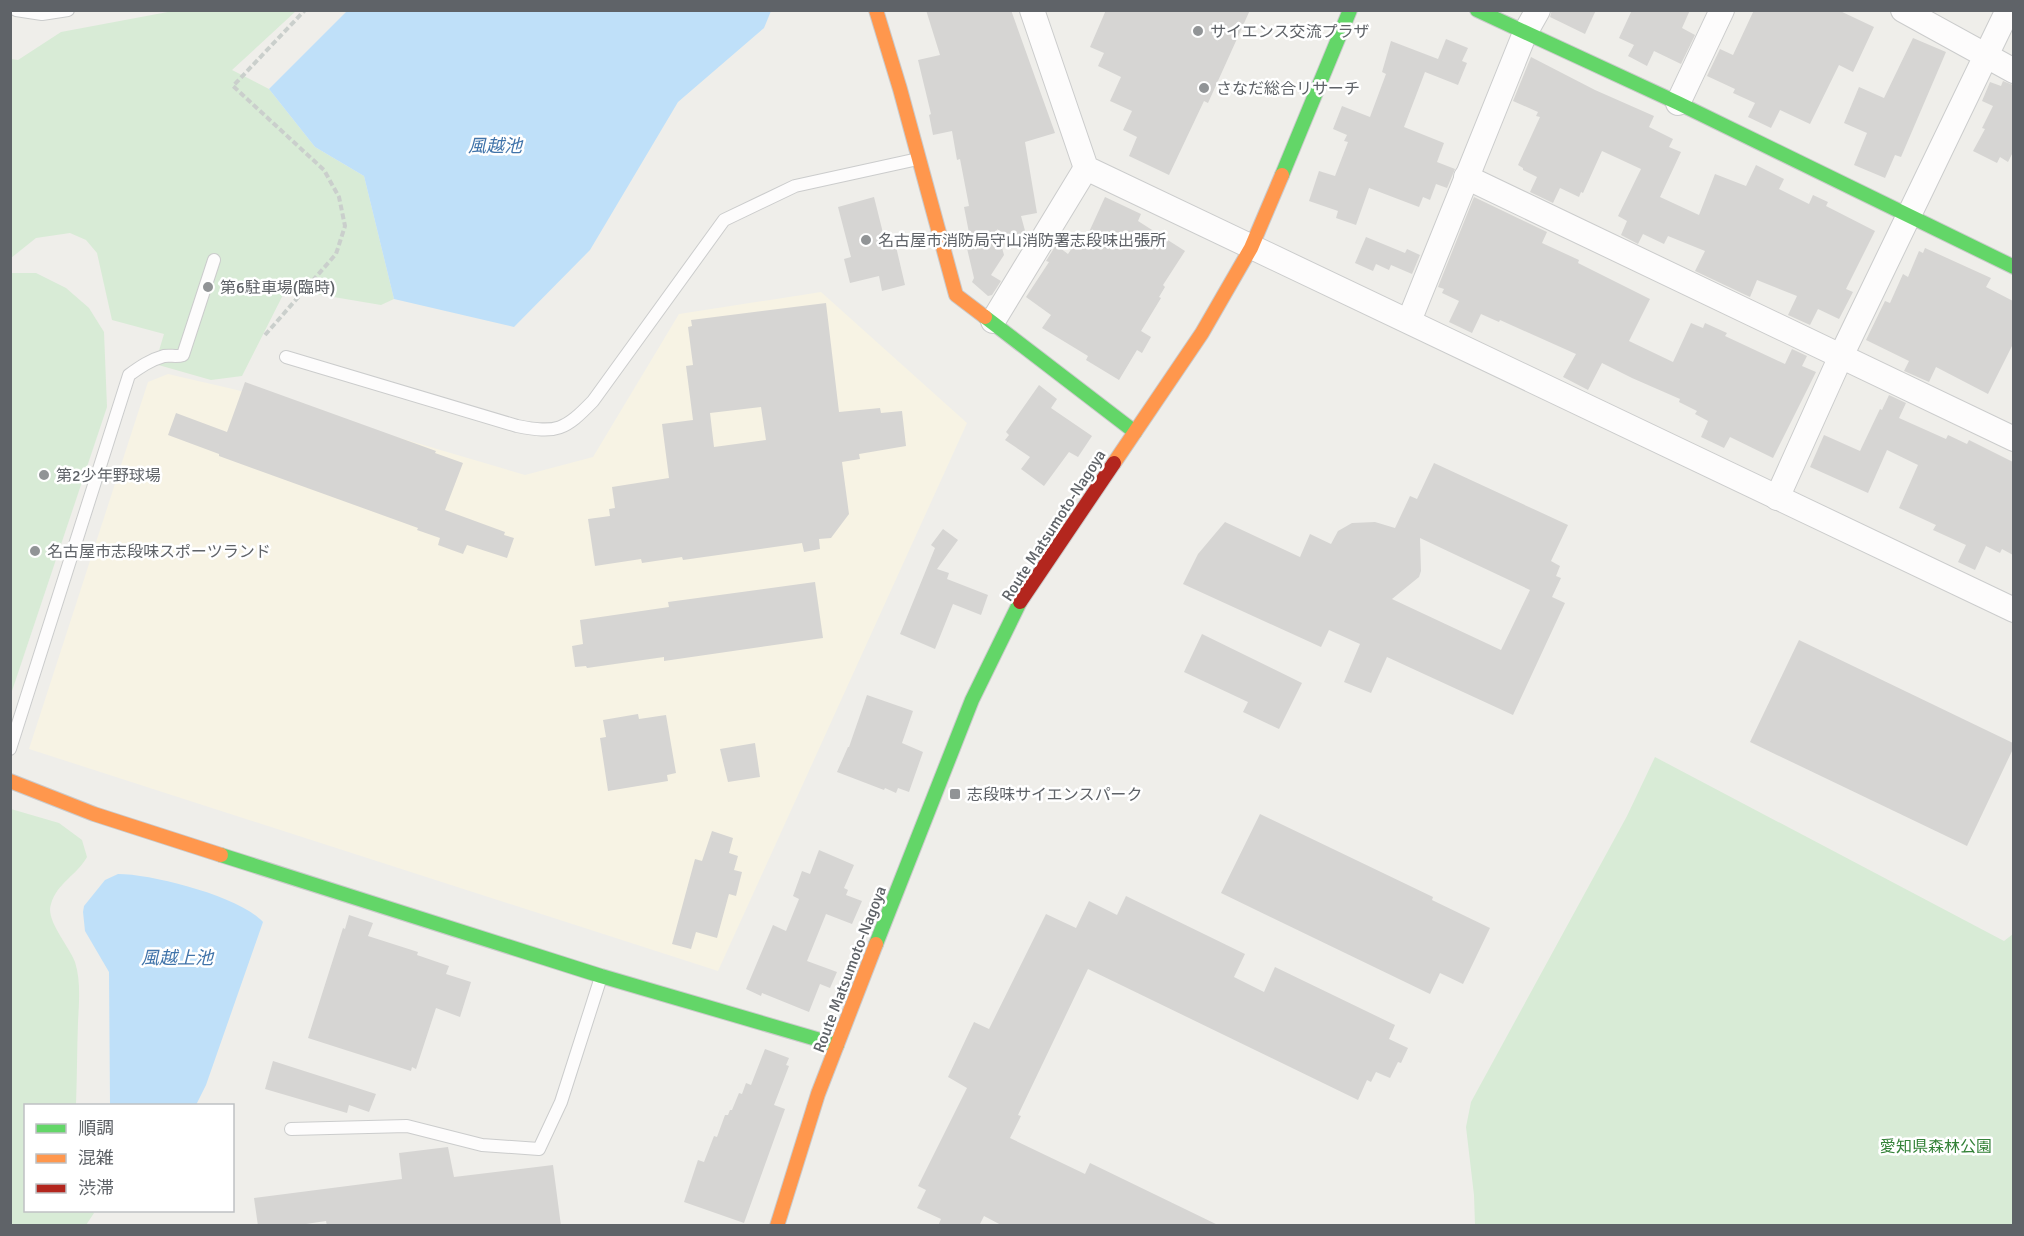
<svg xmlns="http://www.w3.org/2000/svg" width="2024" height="1236" font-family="Signika,'Noto Sans JP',sans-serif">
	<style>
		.commercial { fill: #f7f3e4 }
		.green { fill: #d8ebd6 }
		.water { fill: #bfe0f9 }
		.building { fill: #d6d5d3; fill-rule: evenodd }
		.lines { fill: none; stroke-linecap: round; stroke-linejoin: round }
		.lane-casing { stroke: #cbcccc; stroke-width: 14 }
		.street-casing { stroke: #cbcccc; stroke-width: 26 }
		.fast-casing { stroke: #cacacb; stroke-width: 16 }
		.slow-casing { stroke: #cacacb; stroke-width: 16 }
		.jam-casing { stroke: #cacacb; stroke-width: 16 }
		.path { stroke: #cacfcc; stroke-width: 4; stroke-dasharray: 6 3; stroke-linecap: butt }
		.lane { stroke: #fdfcfc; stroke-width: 12 }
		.street { stroke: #fdfcfc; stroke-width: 24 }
		.fast { stroke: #63d668; stroke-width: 14 }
		.slow { stroke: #ff974d; stroke-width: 14 }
		.jam { stroke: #b3261e; stroke-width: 14 }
		.poi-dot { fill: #919496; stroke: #fff; stroke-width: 2 }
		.labels { text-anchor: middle; stroke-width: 5; stroke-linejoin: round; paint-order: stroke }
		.poi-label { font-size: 16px; fill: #5f6368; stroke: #fff; text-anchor: start }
		.street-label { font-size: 16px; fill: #5f6368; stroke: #fff }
		.park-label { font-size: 16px; fill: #348238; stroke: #fff }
		.water-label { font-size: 18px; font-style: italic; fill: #4174aa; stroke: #fff }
	</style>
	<rect width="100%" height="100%" fill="#efeeea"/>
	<path class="commercial" d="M821,292L967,423L718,971L29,749L148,382L168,374L237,390L525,475L593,457L679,314Z"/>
	<g class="green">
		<path d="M173,11H296L232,70L269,89L315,147L364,176L394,299L381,305L286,289L242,376L211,380L155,364L164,334L112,320L97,253L86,240L70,233L36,238L11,258V59L18,60L61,32Z"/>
		<path d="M11,273H36L66,288L89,308L104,332L107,407L11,694Z"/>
		<path d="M1655,757L2004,941L2013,934V1225H1475L1474,1195L1466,1127L1471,1102L1627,816Z"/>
		<path d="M11,809L59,823L82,840L87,857C77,875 57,883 51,904C45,920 69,946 75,962C81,981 79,1003 78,1022C77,1050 77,1078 76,1105L26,1106V1210L92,1211L94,1213L86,1225H11Z"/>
	</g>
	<g class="water">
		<path d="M347,11V10L771,11L764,28L678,102L590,250L514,327L394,299L364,176L315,147L269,89Z"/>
		<path d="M118,874C153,874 241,897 263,922L206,1085L196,1105H110L109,972L85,931L83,912L84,906L105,880Z"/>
	</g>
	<g class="building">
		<path d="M926,10H1011L1055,133L1025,142L1037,213L1021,216L1027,238L1022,245L997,229L1004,255L991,275L1001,281L992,295L988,296L972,282L974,278L965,240L970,238L964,207L969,206L960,159L957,160L952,131L933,135L929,115L931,114L918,60L940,55Z"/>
		<path d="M1106,10H1250L1208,103L1204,101L1169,175L1129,156L1137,137L1123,130L1132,111L1110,101L1121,77L1098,66L1104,53L1090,47Z"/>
		<path d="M1552,10H1596L1585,34L1550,17Z"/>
		<path d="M1632,10H1690L1682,28L1695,35L1681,64L1654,51L1647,66L1628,56L1634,45L1619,38Z"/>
		<path d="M1754,10H1838L1874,27L1853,72L1839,65L1810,124L1780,110L1771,128L1748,117L1755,103L1733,93L1735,89L1707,76L1720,49L1733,55Z"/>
		<path d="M1913,38L1946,52L1901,157L1895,155L1885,178L1854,165L1867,133L1844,123L1859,87L1884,98Z"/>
		<path d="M1446,39L1468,48L1462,61L1467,63L1458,85L1425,72L1404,127L1444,143L1437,162L1455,169L1447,188L1436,184L1430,200L1423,197L1419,207L1369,188L1356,225L1336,218L1338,211L1309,201L1319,171L1335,176L1348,142L1344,141L1347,135L1333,129L1342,106L1370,117L1386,74L1382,72L1391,41L1438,59Z"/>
		<path d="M1531,57L1595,90L1654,116L1649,127L1673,139L1669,147L1681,152L1660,197L1699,215L1715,174L1746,186L1756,165L1784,179L1779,189L1809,204L1813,195L1828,202L1826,206L1875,231L1846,289L1853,292L1839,319L1818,309L1810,325L1788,315L1797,296L1757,280L1750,297L1695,271L1705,251L1668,236L1664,244L1643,234L1638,244L1621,235L1627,221L1618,216L1641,169L1602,151L1583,193L1581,192L1579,197L1560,188L1553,203L1530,192L1537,177L1523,170V168L1518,165L1540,117L1536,116L1538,112L1513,101Z"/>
		<path d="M2003,81L2013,85V152L2008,162L2000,157L1997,163L1973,151L1985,129L1982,128L1993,106L1982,101L1990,82L2001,86Z"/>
		<path d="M874,197L885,241L894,238L905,285L882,291L879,276L850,283L844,259L851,257L838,207Z"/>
		<path d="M1105,197L1141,214L1138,221L1185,251L1163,285L1165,287L1159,297L1161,298L1141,331L1151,337L1142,353L1137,350L1119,380L1086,360L1088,356L1042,328L1051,315L1026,297L1049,262L1046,261L1056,245L1068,254L1078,239L1084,243Z"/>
		<path d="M1474,197L1547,232L1542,243L1579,260L1578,263L1650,299L1629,341L1673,362L1691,323L1703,328L1705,323L1727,333L1725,336L1785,364L1792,349L1807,356L1802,366L1816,372L1773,458L1730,437L1724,448L1701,437L1708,421L1695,414L1697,411L1679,402L1680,399L1632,378L1602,363L1588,390L1563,377L1576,354L1500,320L1499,322L1481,314L1472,333L1449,322L1459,301L1442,293L1444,289L1438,287Z"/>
		<path d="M1366,237L1405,253L1407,249L1420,255L1412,274L1391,265L1389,270L1376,264L1373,271L1355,263Z"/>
		<path d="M1925,248L1991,278L1986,287L2013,301V344L1988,394L1936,367L1929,382L1904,371L1909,361L1866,340L1885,301L1890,303L1903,274L1908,277L1919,251L1923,253Z"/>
		<path d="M826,303L839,412L880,408L881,413L902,411L906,446L859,454L860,459L842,462L849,514L831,538L819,539L820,549L804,552L802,543L683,560L682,557L642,563L641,559L595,566L588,519L610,516L609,509L615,508L612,487L669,478L662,424L693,420L686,366L693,365L688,327L692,326L691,320ZM761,407L766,440L714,447L710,413Z"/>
		<path d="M245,382L436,451L435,453L463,463L445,510L505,532L504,535L514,538L507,558L467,545L463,554L438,545L440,538L417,530L418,528L219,456V454L168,435L176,413L227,432Z"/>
		<path d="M1039,385L1057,399L1051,408L1092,436L1078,457L1069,452L1044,486L1021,469L1030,457L1005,440L1009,435L1006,432Z"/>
		<path d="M1889,395L1906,403L1899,418L1946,439L1948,435L1967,444L1969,440L2013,462V555L2002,549L2000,553L1986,546L1975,570L1958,562L1966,545L1933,530L1936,525L1899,508L1918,465L1887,450L1868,493L1810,467L1824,435L1860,451L1880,409L1882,410Z"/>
		<path d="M1434,463L1568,525L1551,561L1560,566L1556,576L1561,578L1552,597L1565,603L1513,715L1387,657L1371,693L1344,682L1360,644L1329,630L1321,647L1183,584L1198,554L1225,522L1300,557L1310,534L1331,544L1338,531L1352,523L1375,522L1395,528L1410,496L1417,499ZM1420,538L1530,590L1501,650L1392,599L1419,577L1421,571Z"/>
		<path d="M943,529L958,540L937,569L949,573L947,579L988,595L981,615L953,604L935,649L900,634L935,548L931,545Z"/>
		<path d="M815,582L823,638L664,661V657L587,668L586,666L575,667L572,646L583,644L580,620L669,607L668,602Z"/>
		<path d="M1202,634L1302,683L1279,729L1243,712L1248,702L1184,672Z"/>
		<path d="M1799,640L2013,743V749L1967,846L1750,742Z"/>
		<path d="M867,695L913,711L902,743L923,752L909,792L898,788L896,793L885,788L884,790L837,772L848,747H849Z"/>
		<path d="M638,714L639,719L666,715L676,773L667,775L668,781L608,791L600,738L606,737L603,720Z"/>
		<path d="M755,743L760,777L728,782L720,749Z"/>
		<path d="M1260,814L1433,897L1432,900L1490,928L1463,984L1440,973L1430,994L1221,893Z"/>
		<path d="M712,831L733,838L729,853L738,856L734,870L742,872L736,896L729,894L717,938L696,932L691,949L672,944L695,859L702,861Z"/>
		<path d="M819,850L854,865L844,888L848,890L846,895L862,901L852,924L826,914L807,961L837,972L830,988L820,984L809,1012L762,993L761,996L746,989L773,925L786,931L799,899L793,896L802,871L810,874Z"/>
		<path d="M1126,896L1245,954L1234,977L1264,992L1275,967L1395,1025L1389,1039L1408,1048L1401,1063L1398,1062L1390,1078L1376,1072L1371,1082L1367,1080L1358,1100L1088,969L1018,1115L1021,1116L1010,1138L1085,1174L1090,1163L1220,1226H1003L984,1216L979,1226H938L941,1219L917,1208L926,1190L918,1186L967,1088L948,1077L974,1022L989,1029L1046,914L1076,928L1089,901L1117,915Z"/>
		<path d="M349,915L373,923L368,936L418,952L417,955L449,966L446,974L471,982L460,1017L436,1008L416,1069L412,1067L411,1071L308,1038L343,928L345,929Z"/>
		<path d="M765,1049L789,1058L786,1065L789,1066L774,1105L785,1109L744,1223L684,1202L698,1160L704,1162L714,1136L717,1137L725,1115H728L730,1110H732L739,1093L742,1094L746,1083L751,1085Z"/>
		<path d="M273,1061L376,1094L369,1112L349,1105L347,1113L265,1089Z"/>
		<path d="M448,1147L454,1177L553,1165L561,1226H327L326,1221L293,1226H258L254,1198L402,1179L399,1153Z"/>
	</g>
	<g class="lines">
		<defs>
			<g id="lane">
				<path d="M16,10L42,14L68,10"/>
				<path d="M286,357L517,426C557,434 565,430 593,401L724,220L795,186L918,159"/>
				<path d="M10,749L129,375C140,367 150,360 164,356C170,355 177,357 183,355L214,260"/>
				<path d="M291,1129L407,1126L482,1145L539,1149L561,1102L601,977"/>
			</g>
			<g id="street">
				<path d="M1032,10L1086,168L2014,610"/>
				<path d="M1903,10L2014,71"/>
				<path d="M1678,103L1722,10"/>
				<path d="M1466,177L2014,439"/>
				<path d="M993,321L1086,168"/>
				<path d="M1409,321L1525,33L1538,10"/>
				<path d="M1777,498L1841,356L2008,10"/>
			</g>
			<g id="fast">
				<path d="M1477,10L1678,103L2014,267"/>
				<path d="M1282,175L1350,10"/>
				<path d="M985,317L1135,432"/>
				<path d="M221,855L601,976L837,1045"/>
				<path d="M876,944L972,700L1020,602"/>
			</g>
			<g id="slow">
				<path d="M876,10L900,89L956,295L985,317"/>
				<path d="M1114,463L1202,333L1251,248L1282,175"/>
				<path d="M10,781L94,814L221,855"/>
				<path d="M777,1226L818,1094L876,944"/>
			</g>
			<path id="jam" d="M1020,602L1114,463"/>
		</defs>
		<use href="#lane" class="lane-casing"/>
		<use href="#street" class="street-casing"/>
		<use href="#fast" class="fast-casing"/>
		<use href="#slow" class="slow-casing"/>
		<use href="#jam" class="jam-casing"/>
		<path class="path" d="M265,335L336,254L345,226L339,197L324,170L233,86L305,10"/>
		<use href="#lane" class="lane"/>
		<use href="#street" class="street"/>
		<use href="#fast" class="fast"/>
		<use href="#slow" class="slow"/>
		<use href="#jam" class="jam"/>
	</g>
	<g class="poi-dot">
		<circle cx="1198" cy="31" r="6"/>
		<circle cx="1204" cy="88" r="6"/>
		<circle cx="866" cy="240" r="6"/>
		<circle cx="208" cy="287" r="6"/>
		<circle cx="44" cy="475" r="6"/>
		<circle cx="35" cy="551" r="6"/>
		<rect x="949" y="788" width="12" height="12" rx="3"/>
	</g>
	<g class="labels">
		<g class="poi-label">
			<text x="1210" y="37">サイエンス交流プラザ</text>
			<text x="1216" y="94">さなだ総合リサーチ</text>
			<text x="878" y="246">名古屋市消防局守山消防署志段味出張所</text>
			<text x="220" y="293">第6駐車場(臨時)</text>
			<text x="56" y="481">第2少年野球場</text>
			<text x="47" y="557">名古屋市志段味スポーツランド</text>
			<text x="967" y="800">志段味サイエンスパーク</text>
		</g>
		<g class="street-label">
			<text transform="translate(1053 525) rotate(-57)" y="6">Route Matsumoto-Nagoya</text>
			<text transform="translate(849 969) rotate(-69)" y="6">Route Matsumoto-Nagoya</text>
		</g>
		<g class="park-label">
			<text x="1936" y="1152">愛知県森林公園</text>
		</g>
		<g class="water-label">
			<text x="495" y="152">風越池</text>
			<text x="177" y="964">風越上池</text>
		</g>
	</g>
	<rect width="2024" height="1236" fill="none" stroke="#5f6368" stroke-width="24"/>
	<rect x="24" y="1104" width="210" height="108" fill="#ffffff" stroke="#bfc1c3" stroke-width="1.5"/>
	<rect x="36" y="1124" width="30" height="9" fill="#63d668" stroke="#bfc1c3" stroke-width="1.5"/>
	<text x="78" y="1134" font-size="18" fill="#5f6368">順調</text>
	<rect x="36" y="1154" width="30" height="9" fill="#ff974d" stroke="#bfc1c3" stroke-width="1.5"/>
	<text x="78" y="1164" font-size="18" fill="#5f6368">混雑</text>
	<rect x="36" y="1184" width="30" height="9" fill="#b3261e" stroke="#bfc1c3" stroke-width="1.5"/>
	<text x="78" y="1194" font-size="18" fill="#5f6368">渋滞</text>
</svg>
